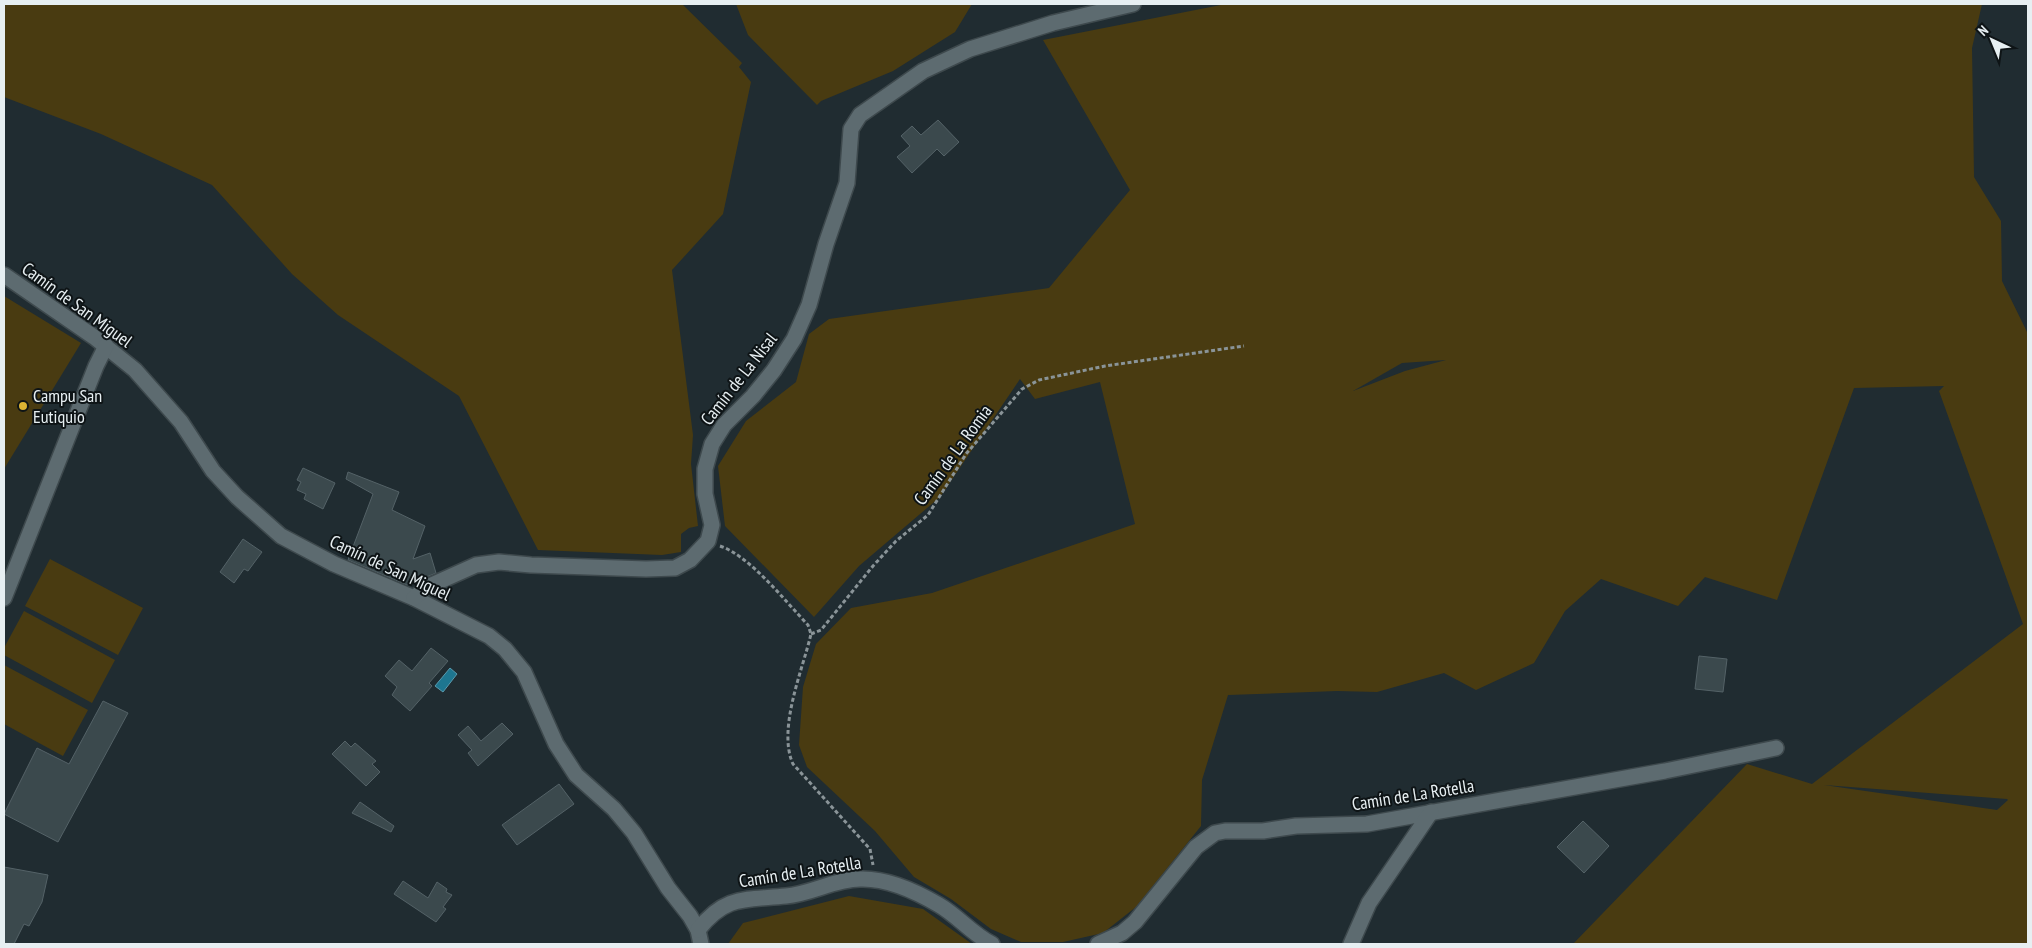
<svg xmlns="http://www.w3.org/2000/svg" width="2032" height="948" font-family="'PT Sans Narrow',sans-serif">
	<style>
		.green { fill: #493b11; fill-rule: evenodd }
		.water { fill: #1e7690; stroke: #5a9aad }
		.building { fill: #3b494d; stroke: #546267 }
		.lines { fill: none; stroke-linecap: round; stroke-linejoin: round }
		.minor-casing { stroke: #3e494d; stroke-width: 18 }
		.path { stroke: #8a9498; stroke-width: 3; stroke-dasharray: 4 2.5; stroke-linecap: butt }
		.minor { stroke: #5d6b70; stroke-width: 15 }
		.poi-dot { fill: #dbb333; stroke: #0e1416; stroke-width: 2 }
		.labels { text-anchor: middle; stroke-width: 4; stroke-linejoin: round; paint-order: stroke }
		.street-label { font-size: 18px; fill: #e7eff2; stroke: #0e1416 }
		.poi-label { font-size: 18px; fill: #e7eff2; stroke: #0e1416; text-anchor: start }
	</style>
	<rect width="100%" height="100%" fill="#202c31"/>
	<g class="green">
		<path d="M4,4H682L742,63L739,67L751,82L723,214L672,270L693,435L691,464L698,526L689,528L681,534V552L662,555L538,550L459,396L338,315L292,274L212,185L101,134L4,97Z"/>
		<path d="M736,4H972L955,32L893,71L821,101L817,105L748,35Z"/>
		<path d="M1226,4H1982L1972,48L1974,177L2001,221L2002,281L2028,334V944H1573L1747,764L1812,784L2023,624L1939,391L1944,386L1854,388L1777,600L1705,577L1678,606L1601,579L1565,611L1534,663L1476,690L1444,673L1377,692L1337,691L1228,695L1202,780L1201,826L1136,907L1103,933L1063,942H1021L991,929L951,899L914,877L875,831L807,767L799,745L803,687L816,644L851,608L932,593L1135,524L1100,382L1035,399L1020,379L940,497L859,566L814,617L725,526L718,466L746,421L796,382L809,334L829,319L1049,288L1130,190L1043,40ZM1446,360L1405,371L1353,391L1402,363ZM1824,785L2007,799L2008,800L1997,810Z"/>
		<path d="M4,296L81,343L4,469Z"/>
		<path d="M50,559L143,608L118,655L25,606Z"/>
		<path d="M24,611L115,660L92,703L4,655V648Z"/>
		<path d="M4,665L88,710L63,756L4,724Z"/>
		<path d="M849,896L923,909L972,944H728L743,923Z"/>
	</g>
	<path class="water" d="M450,668L457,674L443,692L435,686Z"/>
	<g class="building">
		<path d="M938,120L959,142L944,156L937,149L912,173L897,157L910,146L901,136L912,126L921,135Z"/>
		<path d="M303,468L335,483L323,509L304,499L306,494L297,490L301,482L297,480Z"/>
		<path d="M348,472L399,492L392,510L425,526L413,559L430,553L436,573L407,585L348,560L373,494L346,479Z"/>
		<path d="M243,539L262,552L248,571L244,569L234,583L220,572Z"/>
		<path d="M431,648L448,661L429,683L432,686L410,711L392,695L397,687L385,676L399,660L412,671Z"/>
		<path d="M1699,656L1727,659L1723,692L1695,689Z"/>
		<path d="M103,701L128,713L58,842L4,814L37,748L69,764Z"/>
		<path d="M502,723L513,734L478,766L468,753L472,750L458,735L468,726L481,741Z"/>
		<path d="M345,741L351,747L355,743L376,761L372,764L380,772L366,786L332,754Z"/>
		<path d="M559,784L574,804L517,845L502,825Z"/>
		<path d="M360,802L394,826L391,832L352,813Z"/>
		<path d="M1583,821L1609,846L1584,873L1557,847Z"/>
		<path d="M4,867L48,875L42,902L29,926L24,924L14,944H4Z"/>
		<path d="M403,881L428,898L437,882L447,889L446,892L452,895L443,907L446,909L436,922L394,894Z"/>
	</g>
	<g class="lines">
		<defs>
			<g id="minor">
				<path d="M4,275L94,337L135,370L181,422L213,471L237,497L281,536L334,564L414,598L489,636L505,649L524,672L556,744L576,775L614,809L634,833L668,888L690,916L698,930L701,944"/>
				<path d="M4,598L96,366L106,346"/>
				<path d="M414,598L427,587L476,565L499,562L531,565L646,569L675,568L690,560L708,541L712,525L705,494V469L712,444L724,425L753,396L774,370L794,339L809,305L826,244L847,183L851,129L860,115L923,71L970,49L1053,23L1133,4"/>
				<path d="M698,930C725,895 745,900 786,896C811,894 835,879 860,879C887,878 917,892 939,905C958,916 972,934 992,944"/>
				<path d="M1098,944L1122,933L1135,922L1196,847L1215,833L1225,831H1263L1296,826L1367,824L1665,771L1776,748"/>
				<path d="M1351,944L1369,903L1431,812"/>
			</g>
		</defs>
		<use href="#minor" class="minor-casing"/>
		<g class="path">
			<path d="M720,546C750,556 785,601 808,625L811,634C803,669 777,729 793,764L870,849L873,865"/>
			<path d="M811,634L821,630L873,566L896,541L928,515L966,454L1022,389L1039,380L1105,366L1244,346"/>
		</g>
		<use href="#minor" class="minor"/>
	</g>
	<circle class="poi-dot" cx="23" cy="406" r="5"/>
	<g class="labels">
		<g class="street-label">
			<text transform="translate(77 305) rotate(36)" y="6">Camín de San Miguel</text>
			<text transform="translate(739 379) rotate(-52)" y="6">Camín de La Nisal</text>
			<text transform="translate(953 455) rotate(-54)" y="6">Camín de La Romia</text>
			<text transform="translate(390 568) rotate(25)" y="6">Camín de San Miguel</text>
			<text transform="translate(1413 795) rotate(-9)" y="6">Camín de La Rotella</text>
			<text transform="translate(800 872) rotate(-9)" y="6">Camín de La Rotella</text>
		</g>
		<g class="poi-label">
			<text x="33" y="402">Campu San<tspan x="33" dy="21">Eutiquio</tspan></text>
		</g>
	</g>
	<rect width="2032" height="948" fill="none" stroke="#e7eff2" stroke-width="10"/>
	<g transform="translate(1992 40) rotate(316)" stroke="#0e1416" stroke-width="4" paint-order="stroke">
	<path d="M0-4L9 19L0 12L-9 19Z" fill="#e7eff2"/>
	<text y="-8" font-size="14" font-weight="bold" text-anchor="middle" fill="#e7eff2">N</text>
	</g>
</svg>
